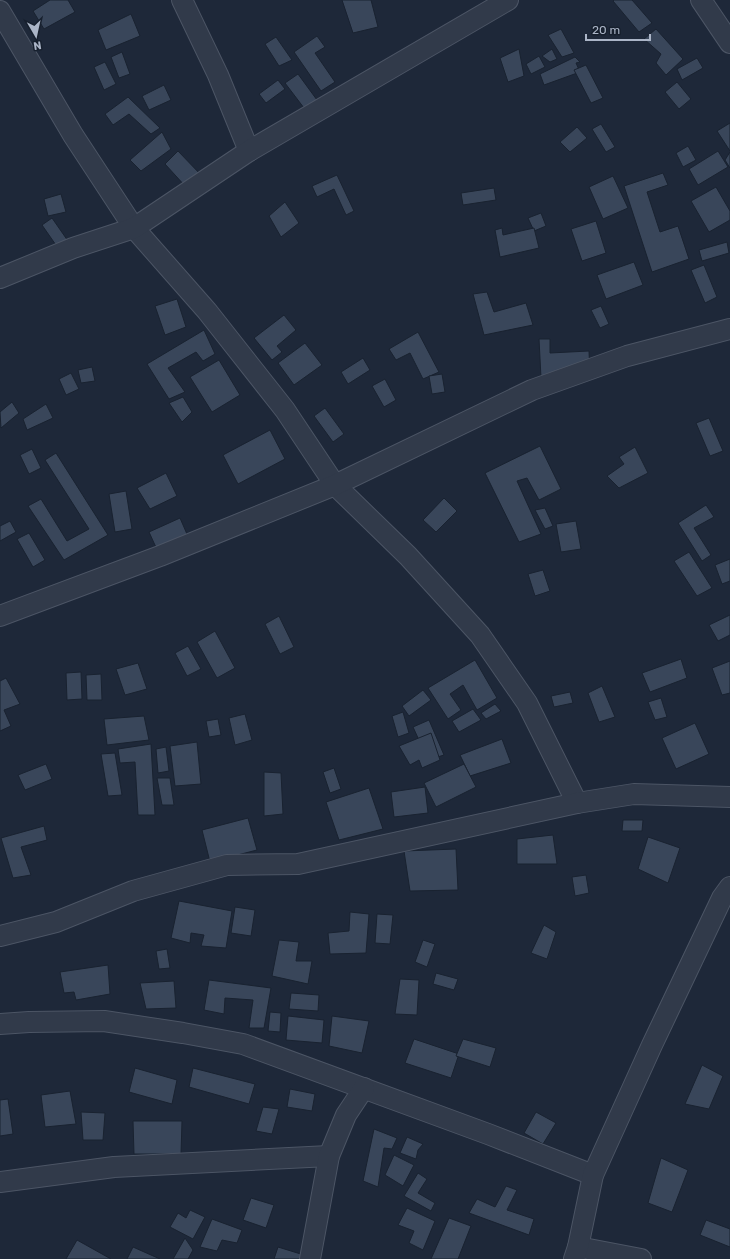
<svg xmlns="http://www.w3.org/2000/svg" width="730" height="1259" font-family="Rubik,sans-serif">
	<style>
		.building { fill: #39465a; stroke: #192230 }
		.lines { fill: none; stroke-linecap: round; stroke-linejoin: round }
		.minor-casing { stroke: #4c5565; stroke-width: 22 }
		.minor { stroke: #313a4a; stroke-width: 20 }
	</style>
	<rect width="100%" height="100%" fill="#1e2839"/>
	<g class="building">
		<path d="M50,0H68L75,12L44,29L33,11Z"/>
		<path d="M342,0H371L378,27L353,33Z"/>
		<path d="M614,0H632L652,23L639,32L613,1Z"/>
		<path d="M131,14L140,36L106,50L98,30Z"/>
		<path d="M561,29L574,53L562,57L548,35Z"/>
		<path d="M656,29L683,59L666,75L656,63L661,54L644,39Z"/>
		<path d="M317,36L325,47L315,53L335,82L321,91L294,52Z"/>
		<path d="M276,37L292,60L279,66L265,44Z"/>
		<path d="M519,49L524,76L508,82L500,58Z"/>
		<path d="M552,49L557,59L550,62L542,56Z"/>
		<path d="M122,52L130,74L119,78L111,57Z"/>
		<path d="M539,56L545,67L531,74L526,64Z"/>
		<path d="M575,57L580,62L576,63L580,72L544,85L540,74Z"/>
		<path d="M697,58L703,68L682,80L677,69Z"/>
		<path d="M105,62L116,84L104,90L94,67Z"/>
		<path d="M586,65L603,98L591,103L574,70Z"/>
		<path d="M298,74L317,100L304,108L285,83Z"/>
		<path d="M278,80L285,89L266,103L259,94Z"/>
		<path d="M677,82L691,99L679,109L665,92Z"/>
		<path d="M164,85L171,100L149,110L142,96Z"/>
		<path d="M128,97L160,128L151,134L129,114L113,125L105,114Z"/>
		<path d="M730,123V151L717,131Z"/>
		<path d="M601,124L615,147L606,152L592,129Z"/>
		<path d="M577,127L587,138L570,152L560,142Z"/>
		<path d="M162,132L171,149L141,171L130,160Z"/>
		<path d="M688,146L696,160L683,167L676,153Z"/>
		<path d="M178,151L202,176L186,187L165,164Z"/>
		<path d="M718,151L728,167L698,185L689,169Z"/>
		<path d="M730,152V168L725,160Z"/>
		<path d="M663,173L668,185L647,192L660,232L678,226L689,259L652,272L624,186Z"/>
		<path d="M337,175L354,211L346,215L334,189L317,197L312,186Z"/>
		<path d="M613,176L628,208L603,219L589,187Z"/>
		<path d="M716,187L730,211V220L709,232L691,201Z"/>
		<path d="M494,188L496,200L463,205L461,193Z"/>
		<path d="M61,194L66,212L48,216L44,199Z"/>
		<path d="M285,202L299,223L281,237L269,216Z"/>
		<path d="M541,213L546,226L534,231L528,218Z"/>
		<path d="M52,218L68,241L58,248L42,225Z"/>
		<path d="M596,221L606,253L582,261L571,229Z"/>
		<path d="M502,228L503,235L534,228L539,248L500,257L495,230Z"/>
		<path d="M727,242L729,253L702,261L699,250Z"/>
		<path d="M634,262L643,285L606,299L597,275Z"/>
		<path d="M704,265L717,297L705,303L691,270Z"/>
		<path d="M487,292L494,312L526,303L533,325L484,335L473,294Z"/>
		<path d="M177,299L186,327L165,335L155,306Z"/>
		<path d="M601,306L609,324L600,328L591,310Z"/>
		<path d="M284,315L296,330L277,346L282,352L272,360L254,338Z"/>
		<path d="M204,330L215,354L203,361L196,352L168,368L185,392L169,399L147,364Z"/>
		<path d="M418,332L439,372L423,379L410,353L396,360L389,349Z"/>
		<path d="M539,339H550V353L589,351L590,376L541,378Z"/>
		<path d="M305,343L322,365L294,385L278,363Z"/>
		<path d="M363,358L370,370L348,384L341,372Z"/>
		<path d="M219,360L240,395L212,412L190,377Z"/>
		<path d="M92,367L95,381L81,383L78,370Z"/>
		<path d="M71,373L79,389L66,395L59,379Z"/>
		<path d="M442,374L445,392L432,394L429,376Z"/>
		<path d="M385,379L396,400L384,407L372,386Z"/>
		<path d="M183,397L192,412L182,422L169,403Z"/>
		<path d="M12,402L19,413L1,428L0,412Z"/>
		<path d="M46,404L53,418L27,430L23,419Z"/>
		<path d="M325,408L344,434L333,442L314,416Z"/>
		<path d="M709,418L723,451L710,456L696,423Z"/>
		<path d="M270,430L285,459L238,484L223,455Z"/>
		<path d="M540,446L561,489L539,500L527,478L517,481L541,534L519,542L485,473Z"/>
		<path d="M635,447L648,473L619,488L607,476L624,464L619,457Z"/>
		<path d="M32,449L41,468L29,474L20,455Z"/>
		<path d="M56,453L108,535L64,560L28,506L41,499L67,541L89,529L45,460Z"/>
		<path d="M166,473L177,496L150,509L137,488Z"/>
		<path d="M126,491L132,529L115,532L109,494Z"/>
		<path d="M444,498L457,511L436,532L423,520Z"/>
		<path d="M706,505L714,517L694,528L711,555L702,561L678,523Z"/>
		<path d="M545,508L553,526L545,529L535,510Z"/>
		<path d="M180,518L190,541L159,554L149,532Z"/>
		<path d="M10,521L16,532L0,541V526Z"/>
		<path d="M576,521L581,549L561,552L556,524Z"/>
		<path d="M29,533L45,560L33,567L17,539Z"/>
		<path d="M689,552L712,588L697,596L674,561Z"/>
		<path d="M730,559V581L722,584L715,565Z"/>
		<path d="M543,570L550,591L535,596L528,574Z"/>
		<path d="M730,615V635L718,641L709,625Z"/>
		<path d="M279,616L294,647L280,654L265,624Z"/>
		<path d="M215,631L235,668L217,678L197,642Z"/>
		<path d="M188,646L201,669L187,676L175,653Z"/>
		<path d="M681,659L687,678L650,692L642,673Z"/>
		<path d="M475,660L497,698L477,710L463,685L450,694L461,710L448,719L428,688Z"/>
		<path d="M730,661V693L722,695L712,668Z"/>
		<path d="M138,663L147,689L125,695L116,669Z"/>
		<path d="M81,672L82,699L67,700L66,673Z"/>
		<path d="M101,674L102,700H87L86,675Z"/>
		<path d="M6,678L20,704L4,710L11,726L0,731V681Z"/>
		<path d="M602,686L615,717L599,722L588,693Z"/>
		<path d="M423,690L431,700L409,716L402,706Z"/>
		<path d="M570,692L573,703L554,707L551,696Z"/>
		<path d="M661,698L667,717L655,720L648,702Z"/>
		<path d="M495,704L501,711L486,719L481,713Z"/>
		<path d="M473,709L481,720L459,732L452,721Z"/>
		<path d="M403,712L409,733L398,737L392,716Z"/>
		<path d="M245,714L252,740L235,745L229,718Z"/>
		<path d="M144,716L149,740L107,745L104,719Z"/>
		<path d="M218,719L221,735L209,737L206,721Z"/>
		<path d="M429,720L444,755L428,760L413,727Z"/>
		<path d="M695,723L709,754L676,769L662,738Z"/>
		<path d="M431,733L440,760L422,768L419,760L410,765L399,746Z"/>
		<path d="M502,739L511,763L470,776L460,755Z"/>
		<path d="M197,742L201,784L175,786L170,746Z"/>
		<path d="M151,744L155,815H138L135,762L120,763L118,749Z"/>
		<path d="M166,747L169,771L158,773L156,749Z"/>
		<path d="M115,753L122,795L108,796L101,754Z"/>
		<path d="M46,764L52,779L25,790L18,775Z"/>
		<path d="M464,764L476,787L436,807L424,783Z"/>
		<path d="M334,768L341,789L330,793L323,772Z"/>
		<path d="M264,772L281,773L283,814L264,816Z"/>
		<path d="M157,778H170L174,805H162Z"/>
		<path d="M425,787L428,813L394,817L391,792Z"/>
		<path d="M369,788L383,829L339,840L326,802Z"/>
		<path d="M248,818L257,850L210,862L202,830Z"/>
		<path d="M623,820H643L642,831H622Z"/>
		<path d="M44,826L47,840L21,847L31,875L13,878L1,838Z"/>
		<path d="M553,835L557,864H517V839Z"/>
		<path d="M648,837L680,848L668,883L638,869Z"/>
		<path d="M456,849L458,890L410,891L404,851Z"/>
		<path d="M586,875L589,893L575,896L572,877Z"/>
		<path d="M179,901L232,911L226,948L201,946L204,935L191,933L190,943L171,938Z"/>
		<path d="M235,907L255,910L251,936L231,933Z"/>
		<path d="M350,912L369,914L366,953L330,954L328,933L349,931Z"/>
		<path d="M377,914L393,915L390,944L375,943Z"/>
		<path d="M544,925L556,932L547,959L531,953Z"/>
		<path d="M279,940L299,942L296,961H312L308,984L272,976Z"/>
		<path d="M423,940L435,944L427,967L415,962Z"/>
		<path d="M167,949L170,968L159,969L156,951Z"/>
		<path d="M108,965L110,994L76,1000L74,992L64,993L60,972Z"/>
		<path d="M436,973L458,979L454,990L433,984Z"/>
		<path d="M400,979L419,980L417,1015L395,1014Z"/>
		<path d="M209,980L271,988L264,1028H249L253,1000L225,998L224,1014L204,1010Z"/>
		<path d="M174,981L176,1008L146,1009L140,983Z"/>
		<path d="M291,993L319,995L318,1011L289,1009Z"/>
		<path d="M270,1012L281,1013L280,1032L268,1031Z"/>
		<path d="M288,1016L324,1020L322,1043L286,1040Z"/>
		<path d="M332,1016L369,1021L362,1053L329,1046Z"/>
		<path d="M414,1039L459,1054L451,1078L405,1063Z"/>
		<path d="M463,1039L496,1048L490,1067L456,1056Z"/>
		<path d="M702,1065L723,1076L709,1109L685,1104Z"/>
		<path d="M135,1068L177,1080L172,1104L129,1092Z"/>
		<path d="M193,1068L255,1084L249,1104L189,1087Z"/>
		<path d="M290,1089L315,1094L312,1111L287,1107Z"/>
		<path d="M70,1091L76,1124L45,1127L41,1095Z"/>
		<path d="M8,1099L13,1134L0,1136V1100Z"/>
		<path d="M263,1107L279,1109L272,1134L256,1131Z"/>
		<path d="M81,1112L105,1113L103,1140H83Z"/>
		<path d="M536,1112L556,1123L543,1144L524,1133Z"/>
		<path d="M133,1121H182L181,1154H134Z"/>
		<path d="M374,1129L397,1138L392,1149L384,1148L378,1187L363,1181Z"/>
		<path d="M407,1137L423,1144L418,1150L416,1159L400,1153Z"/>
		<path d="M394,1155L414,1165L403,1186L385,1175Z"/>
		<path d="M661,1158L688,1170L672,1212L648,1203Z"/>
		<path d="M418,1173L427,1179L418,1193L435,1203L431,1211L404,1196Z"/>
		<path d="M506,1186L517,1190L507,1210L534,1219L529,1235L469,1213L477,1199L495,1207Z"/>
		<path d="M251,1198L274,1205L266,1228L243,1220Z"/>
		<path d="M407,1208L435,1221L423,1250L409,1243L414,1231L398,1225Z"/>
		<path d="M190,1210L205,1217L193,1239L170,1227L178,1213L186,1218Z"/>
		<path d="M449,1218L471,1226L458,1259H431Z"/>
		<path d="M212,1219L242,1230L237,1243L222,1240L217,1251L200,1247Z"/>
		<path d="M706,1220L730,1229V1247L700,1235Z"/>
		<path d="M185,1238L193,1250L188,1259H173Z"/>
		<path d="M77,1240L111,1259H66Z"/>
		<path d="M133,1247L160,1259H127Z"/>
		<path d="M278,1247L304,1255L302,1259H274Z"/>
	</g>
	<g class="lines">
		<defs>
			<g id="minor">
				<path d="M182,0L218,75L249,151"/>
				<path d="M701,0L730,43"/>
				<path d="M0,11L73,135L134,228L207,311L285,410L335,485L408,556L480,635L527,703L577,803"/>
				<path d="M0,278L73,248L134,228L249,151L508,0"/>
				<path d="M0,616L160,556L335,485L532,390L627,356L730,329"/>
				<path d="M0,936L56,922L133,891L227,865L298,864L577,803L634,794L730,797"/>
				<path d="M0,1024L29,1022L104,1021L183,1033L243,1044L488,1134L593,1175"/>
				<path d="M0,1182L114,1167L329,1156"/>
				<path d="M578,1247L641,1259"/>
				<path d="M310,1259L329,1156L346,1115L364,1088"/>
				<path d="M574,1259L578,1247L593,1175L652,1045L722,898L730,887"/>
			</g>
		</defs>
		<use href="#minor" class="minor-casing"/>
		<use href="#minor" class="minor"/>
	</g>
	<g transform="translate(36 36) rotate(171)" stroke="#17202e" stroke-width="3" paint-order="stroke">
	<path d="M0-3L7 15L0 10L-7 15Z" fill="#abb5c7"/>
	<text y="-6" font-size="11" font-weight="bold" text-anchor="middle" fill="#abb5c7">N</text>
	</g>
	<path d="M586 34v6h64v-6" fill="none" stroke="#abb5c7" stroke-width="2"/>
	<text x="592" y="34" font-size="12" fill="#abb5c7" stroke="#17202e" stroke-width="3" paint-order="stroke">20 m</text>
</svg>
